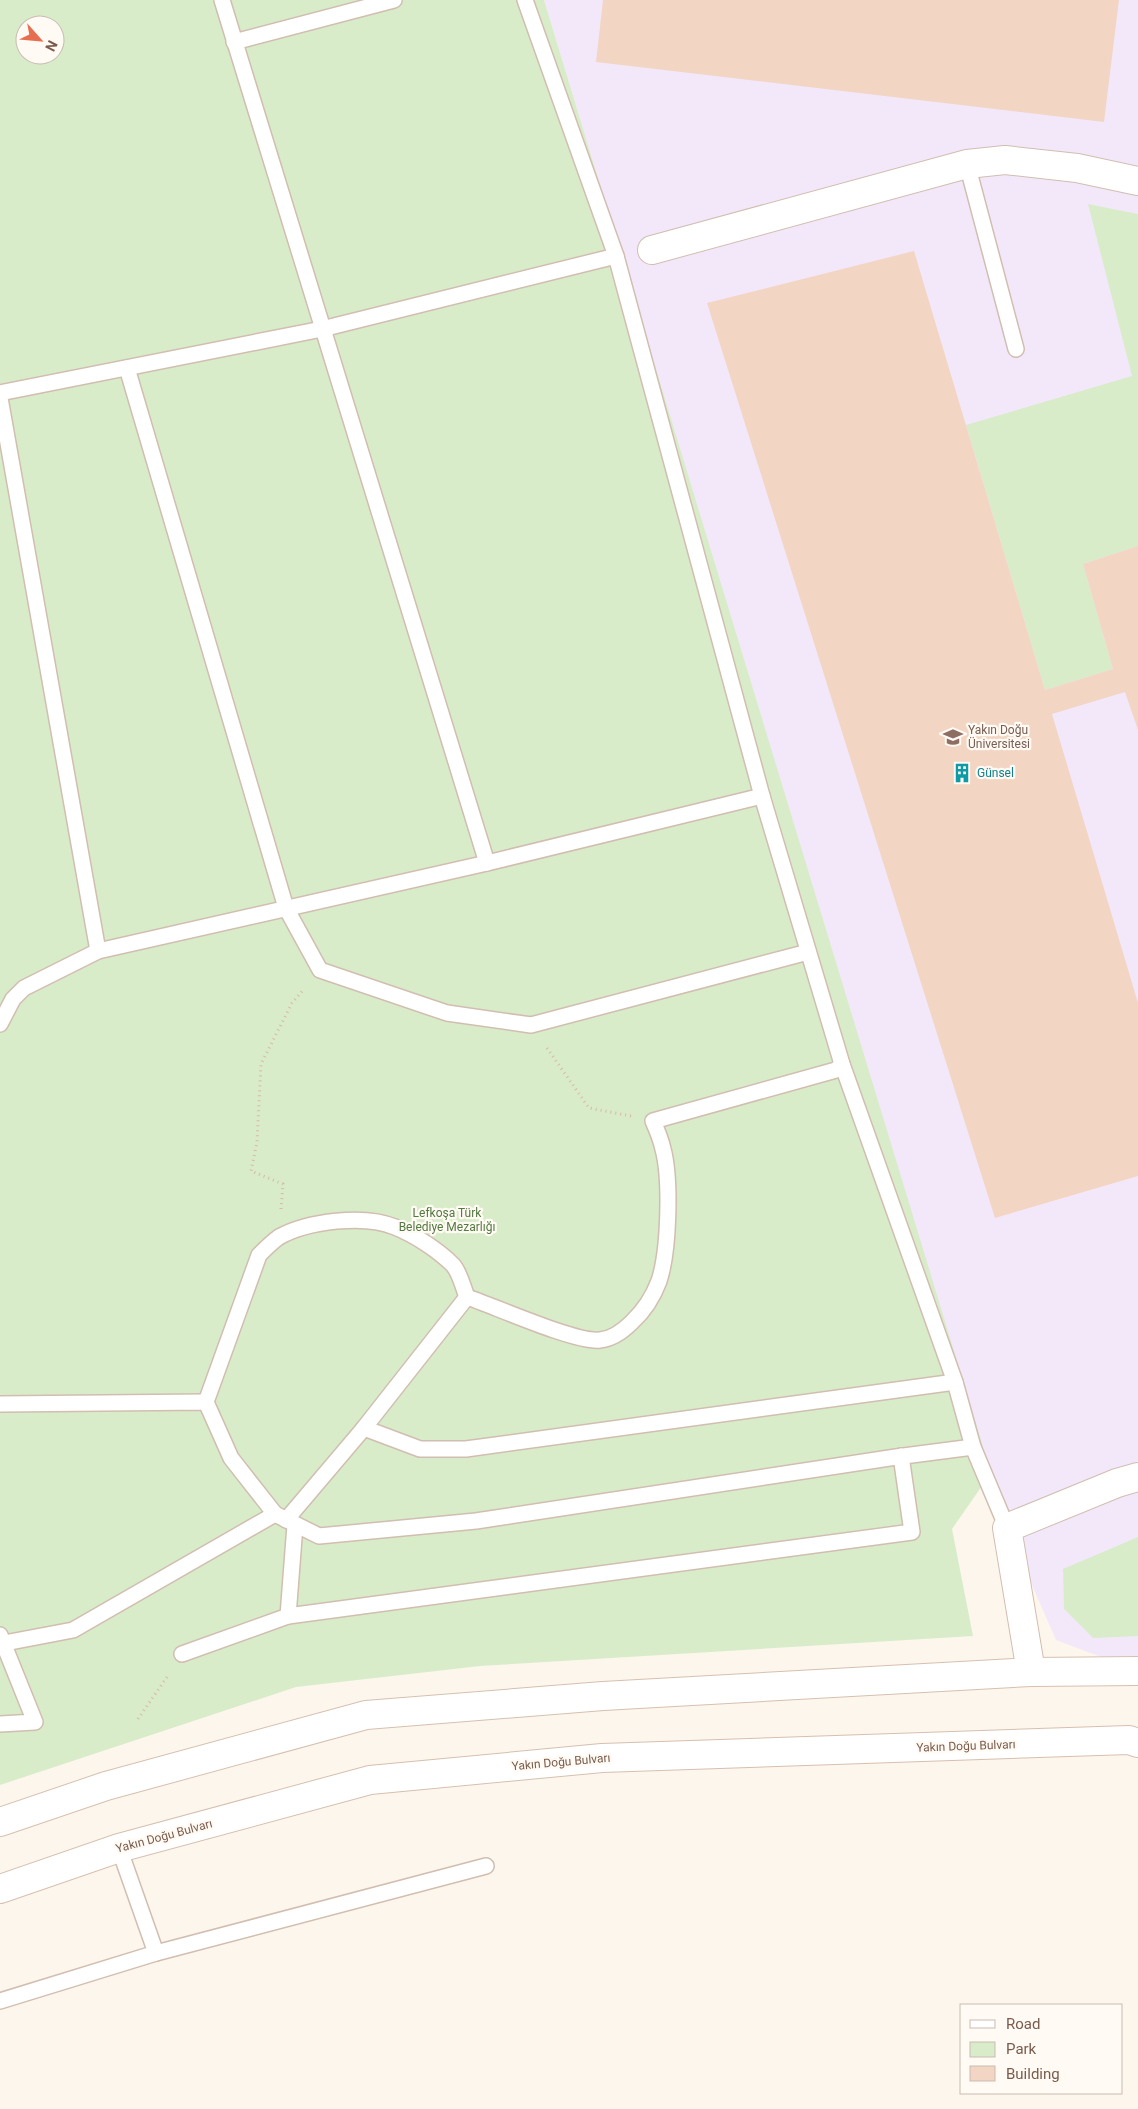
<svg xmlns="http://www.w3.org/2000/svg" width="1138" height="2109" font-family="Roboto,sans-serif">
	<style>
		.education { fill: #f3e8fa }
		.green { fill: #d8ecc9; fill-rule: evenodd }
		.building { fill: #f3d5c3 }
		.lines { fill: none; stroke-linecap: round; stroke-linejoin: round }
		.service-casing { stroke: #d1beb0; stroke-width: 18 }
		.minor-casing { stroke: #d1beb0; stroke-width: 30 }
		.secondary-casing { stroke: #d6c0b0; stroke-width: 30 }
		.path { stroke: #d9b8a5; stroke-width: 3; stroke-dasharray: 1 4; stroke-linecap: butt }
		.service { stroke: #fff; stroke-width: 15 }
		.minor { stroke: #fff; stroke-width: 28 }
		.secondary { stroke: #fff; stroke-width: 28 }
		.labels { text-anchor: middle; stroke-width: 4.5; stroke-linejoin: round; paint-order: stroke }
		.education-label { font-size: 12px; fill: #785e54; stroke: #fffaf3; text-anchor: start }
		.culture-label { font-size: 12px; fill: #0d838f; stroke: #fffaf3; text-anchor: start }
		.park-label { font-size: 12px; fill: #537a41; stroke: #fffaf3 }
		.street-label { font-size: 12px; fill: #7a5c4d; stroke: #fffaf3 }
	</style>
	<rect width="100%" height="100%" fill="#fdf6ec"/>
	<path class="education" d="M544,0H1138V1671L1056,1640L1007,1528Z"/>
	<g class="green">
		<path d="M0,0H544L991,1473L952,1529L973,1636L480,1666L296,1687L0,1785ZM25,25H55V55H25Z"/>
		<path d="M1088,204L1138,214V546L1083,564L1113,669L1045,690L966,425L1132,376Z"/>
		<path d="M1138,1537V1636L1093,1638L1064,1609L1063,1569Z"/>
	</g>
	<g class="building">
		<path d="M603,0H1119L1104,122L596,62Z"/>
		<path d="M914,251L1045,690L1113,669L1083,564L1138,546V730L1125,692L1052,714L1138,1003V1176L995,1218L707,303Z"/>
	</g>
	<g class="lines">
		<defs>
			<g id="service">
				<path d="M222,0L487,863"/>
				<path d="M525,0L616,256L762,796L842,1064L955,1382L973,1447L1007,1528"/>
				<path d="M234,42L394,0"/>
				<path d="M967,164L1016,349"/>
				<path d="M127,368L286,908L320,970L447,1013L531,1025L808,952"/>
				<path d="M0,393L322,329L616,256"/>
				<path d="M0,398L98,951"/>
				<path d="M0,1024L13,999L24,988L98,951L487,863L762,796"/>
				<path d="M206,1402L259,1255C265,1249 272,1242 279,1237C308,1221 364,1214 395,1227C415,1235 438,1250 453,1265C460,1273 463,1287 467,1297"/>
				<path d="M0,1404L206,1402L231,1458L275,1514L73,1630L0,1644"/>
				<path d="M364,1428L420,1449H466L955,1382"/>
				<path d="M275,1514L319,1536L476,1521L896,1457L973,1447"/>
				<path d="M286,1520L364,1428L467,1297C494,1306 576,1343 600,1340C612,1339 624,1330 632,1322C645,1310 653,1297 659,1281C669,1251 671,1179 663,1149C661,1140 657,1130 653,1121L836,1070L842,1064"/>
				<path d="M295,1525L288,1616L912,1532L901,1456"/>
				<path d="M182,1654L288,1616"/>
				<path d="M0,1724L35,1722L0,1635"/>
				<path d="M119,1848L156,1953"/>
				<path d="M0,2001L156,1953L486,1866"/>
			</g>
			<g id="minor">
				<path d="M652,250L967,164L1005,160L1077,168L1138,181"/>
				<path d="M1031,1672L1007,1528L1117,1483L1138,1477"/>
			</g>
			<g id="secondary">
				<path d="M0,1822L106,1786L366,1715L603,1696L1031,1672L1138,1671"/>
				<path d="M0,1889L119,1848L370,1780L602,1758L1129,1740L1138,1743"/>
			</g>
		</defs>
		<use href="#service" class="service-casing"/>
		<use href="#minor" class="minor-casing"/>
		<use href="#secondary" class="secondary-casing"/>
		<g class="path">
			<path d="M547,1048L589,1108L631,1116"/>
			<path d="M281,1209L283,1184L251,1171L257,1142L261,1064L292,1003L304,989"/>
			<path d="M138,1719L169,1674"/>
		</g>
		<use href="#service" class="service"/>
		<use href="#minor" class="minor"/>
		<use href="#secondary" class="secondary"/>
	</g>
	<defs>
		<symbol id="university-bare" viewBox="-9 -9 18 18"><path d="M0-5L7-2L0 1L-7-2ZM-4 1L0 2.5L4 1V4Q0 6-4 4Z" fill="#8d6e63" stroke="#fffaf3" stroke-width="2.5" paint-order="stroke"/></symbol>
		<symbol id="building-bare" viewBox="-9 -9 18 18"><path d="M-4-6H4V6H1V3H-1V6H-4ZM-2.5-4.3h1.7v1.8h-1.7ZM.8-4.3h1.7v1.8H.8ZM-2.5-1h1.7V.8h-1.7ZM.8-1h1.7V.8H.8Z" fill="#0f9aa8" stroke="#fffaf3" stroke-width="2.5" paint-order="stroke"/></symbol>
	</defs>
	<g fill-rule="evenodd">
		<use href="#university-bare" x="939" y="723" width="28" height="28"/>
		<use href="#building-bare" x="948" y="759" width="28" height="28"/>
	</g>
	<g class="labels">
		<g class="education-label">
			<text x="968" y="734">Yakın Doğu<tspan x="968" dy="14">Üniversitesi</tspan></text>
		</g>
		<g class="culture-label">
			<text x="977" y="777">Günsel</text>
		</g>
		<g class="park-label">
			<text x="447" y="1217">Lefkoşa Türk<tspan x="447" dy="14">Belediye Mezarlığı</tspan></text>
		</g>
		<g class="street-label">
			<text transform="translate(966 1746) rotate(-2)" y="4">Yakın Doğu Bulvarı</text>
			<text transform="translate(561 1762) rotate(-5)" y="4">Yakın Doğu Bulvarı</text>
			<text transform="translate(164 1836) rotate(-15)" y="4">Yakın Doğu Bulvarı</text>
		</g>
	</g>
	<rect x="960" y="2004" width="162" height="90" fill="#fffaf3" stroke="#cabbb1"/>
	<rect x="970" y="2020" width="25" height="8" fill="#ffffff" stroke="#cabbb1"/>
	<text x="1006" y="2029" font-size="15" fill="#7a5c4d">Road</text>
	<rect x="970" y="2042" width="25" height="15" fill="#d8ecc9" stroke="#cabbb1"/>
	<text x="1006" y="2054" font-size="15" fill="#7a5c4d">Park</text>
	<rect x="970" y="2066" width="25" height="15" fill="#f3d5c3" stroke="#cabbb1"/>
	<text x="1006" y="2079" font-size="15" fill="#7a5c4d">Building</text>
	<g transform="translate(40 40) rotate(117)"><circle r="24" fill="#fffaf3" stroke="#cabbb1"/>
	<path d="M0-4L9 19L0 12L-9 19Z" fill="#e76f51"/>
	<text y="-8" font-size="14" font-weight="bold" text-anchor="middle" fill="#7a5c4d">N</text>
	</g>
</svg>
